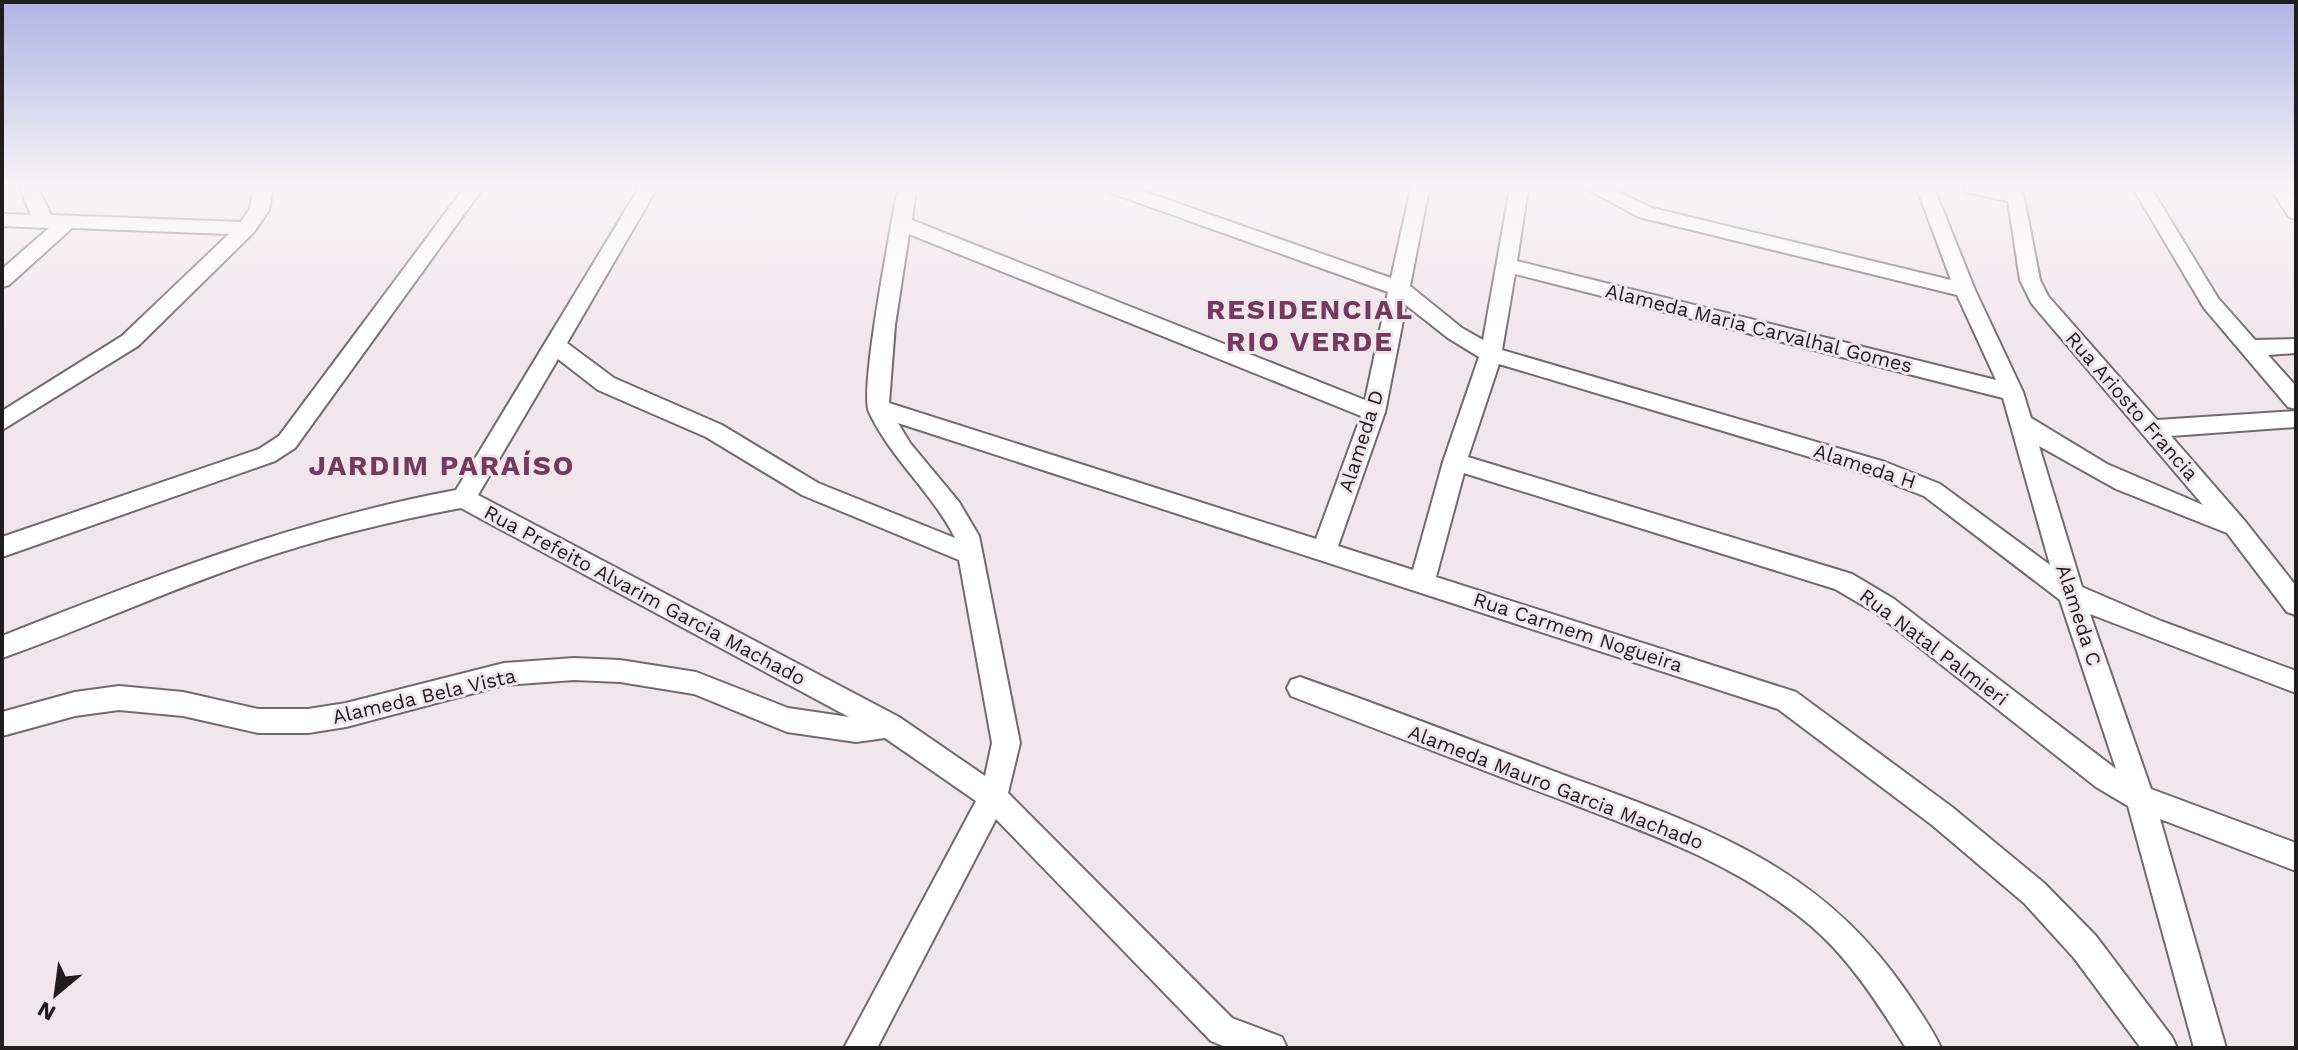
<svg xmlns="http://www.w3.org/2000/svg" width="2298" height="1050" font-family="'Work Sans',sans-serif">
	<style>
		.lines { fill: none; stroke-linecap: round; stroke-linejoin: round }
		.minor-casing { stroke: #726a6e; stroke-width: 4 }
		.minor { fill: #fff; fill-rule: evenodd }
		.labels { text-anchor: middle; stroke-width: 6; stroke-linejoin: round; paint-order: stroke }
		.street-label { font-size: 20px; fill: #211d1f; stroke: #f0e7ec }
		.district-label { font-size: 28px; font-weight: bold; letter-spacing: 2px; fill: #76385f; stroke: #f0e7ec }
	</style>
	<rect width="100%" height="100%" fill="#f0e7ec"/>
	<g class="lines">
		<defs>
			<g id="minor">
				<path d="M20,188H38L51,215L241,222L249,210L255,188H273L269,210L254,232L138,346L2,430V411L122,336L229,234L72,228L9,285L2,287V269L49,228L2,226V214L31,215Z"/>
				<path d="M464,188H483L295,448L275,461L2,557V537L259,449L279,436Z"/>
				<path d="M639,188H657L567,343L614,378L722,425L818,483L955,538C932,492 891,459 869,412C859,390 892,222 898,188H916L912,220L1365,400L1388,292L1109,192L1107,188H1134L1391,278L1411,188H1429L1410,286L1462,328L1483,340L1510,188H1528L1517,261L1996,380L1957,295L1639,217L1585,188H1609L1652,208L1951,280L1918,191L1920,188H1934L1975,290L2023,392L2031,418L2107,464L2203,505L2032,304L2020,280L2008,201L1966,192L1964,188H2022L2040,280L2048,296L2157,420L2296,411V427L2171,436L2244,520L2296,586V615L2287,612L2227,533L2116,489L2039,446L2082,587L2161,621L2296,671V693L2090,614L2151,789L2296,843V871L2160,819L2226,1048H2194L2128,806L2096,787L1876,613L1835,589L1464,473L1436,577L1796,692L1952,807L2044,883L2096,936L2172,1037L2177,1048H2141L2074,958L2024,903L1932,825L1778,709L898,423L910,443L959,502L979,536L1020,743L1008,793L1232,1018L1282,1037L1287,1048H1228L1211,1041L996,819L877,1048H844L976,801L885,738L856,742L787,732L694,694L620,682L574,680L504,685L346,727L308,733H258L183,716L119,710L75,716L2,736V712L75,692L119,686L183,692L258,709H308L346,703L504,663L574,658L620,660L696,672L788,708L849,717L461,508C385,522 310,541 237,567C157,595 81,630 2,658V636C151,577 299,519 456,490ZM909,234L1361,416L1316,539L889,403L895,325ZM1515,274L2003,398L2050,565L1940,484L1885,462L1502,350ZM1406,305L1448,338L1479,357L1443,462L1413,570L1338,546L1385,412ZM558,359L598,390L706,437L802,495L959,560L992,743L985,776L899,717L478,495ZM1499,364L1870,475L1924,496L2060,600L2116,769L1894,599L1852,574L1468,457Z"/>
				<path d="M2133,188H2151L2218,298L2255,340L2296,339V353L2268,355L2296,386V409L2288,407L2204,308Z"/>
				<path d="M2270,188H2289L2296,199V219L2289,217Z"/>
				<path d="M1300,677C1380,705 1460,736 1540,766C1686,821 1813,855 1906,991C1918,1009 1932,1028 1941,1048H1906C1878,1004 1850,959 1810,925C1735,862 1641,830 1551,796C1464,763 1377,729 1291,696L1287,688L1291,680Z"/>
			</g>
		</defs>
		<use href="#minor" class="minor-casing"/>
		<use href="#minor" class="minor"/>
	</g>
	<linearGradient id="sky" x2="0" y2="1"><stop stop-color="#afb4e4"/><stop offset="0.56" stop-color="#f8f4f6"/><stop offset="1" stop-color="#f8f4f6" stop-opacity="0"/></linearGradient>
	<rect width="2298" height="335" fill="url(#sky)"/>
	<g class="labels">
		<g class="street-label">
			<text transform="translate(1759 328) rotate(14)" y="7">Alameda Maria Carvalhal Gomes</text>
			<text transform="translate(2132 406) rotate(49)" y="7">Rua Ariosto Francia</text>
			<text transform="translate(1361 441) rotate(-72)" y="7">Alameda D</text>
			<text transform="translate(1865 466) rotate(18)" y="7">Alameda H</text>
			<text transform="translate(645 595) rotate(28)" y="7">Rua Prefeito Alvarim Garcia Machado</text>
			<text transform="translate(2079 615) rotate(72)" y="7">Alameda C</text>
			<text transform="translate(1578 632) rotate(18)" y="7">Rua Carmem Nogueira</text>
			<text transform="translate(1934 647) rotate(37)" y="7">Rua Natal Palmieri</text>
			<text transform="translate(424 696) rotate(-13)" y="7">Alameda Bela Vista</text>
			<text transform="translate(1556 787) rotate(21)" y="7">Alameda Mauro Garcia Machado</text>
		</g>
		<g class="district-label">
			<text x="1310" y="319">RESIDENCIAL<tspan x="1310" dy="32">RIO VERDE</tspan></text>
			<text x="442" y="475">JARDIM PARAÍSO</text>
		</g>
	</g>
	<rect width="2298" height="1050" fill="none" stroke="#211d1f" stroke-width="8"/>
	<g transform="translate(56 994) rotate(209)" stroke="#f0e7ec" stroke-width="6" paint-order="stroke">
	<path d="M0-6L14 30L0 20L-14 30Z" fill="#211d1f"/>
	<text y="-12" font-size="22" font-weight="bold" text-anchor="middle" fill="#211d1f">N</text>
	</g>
</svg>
